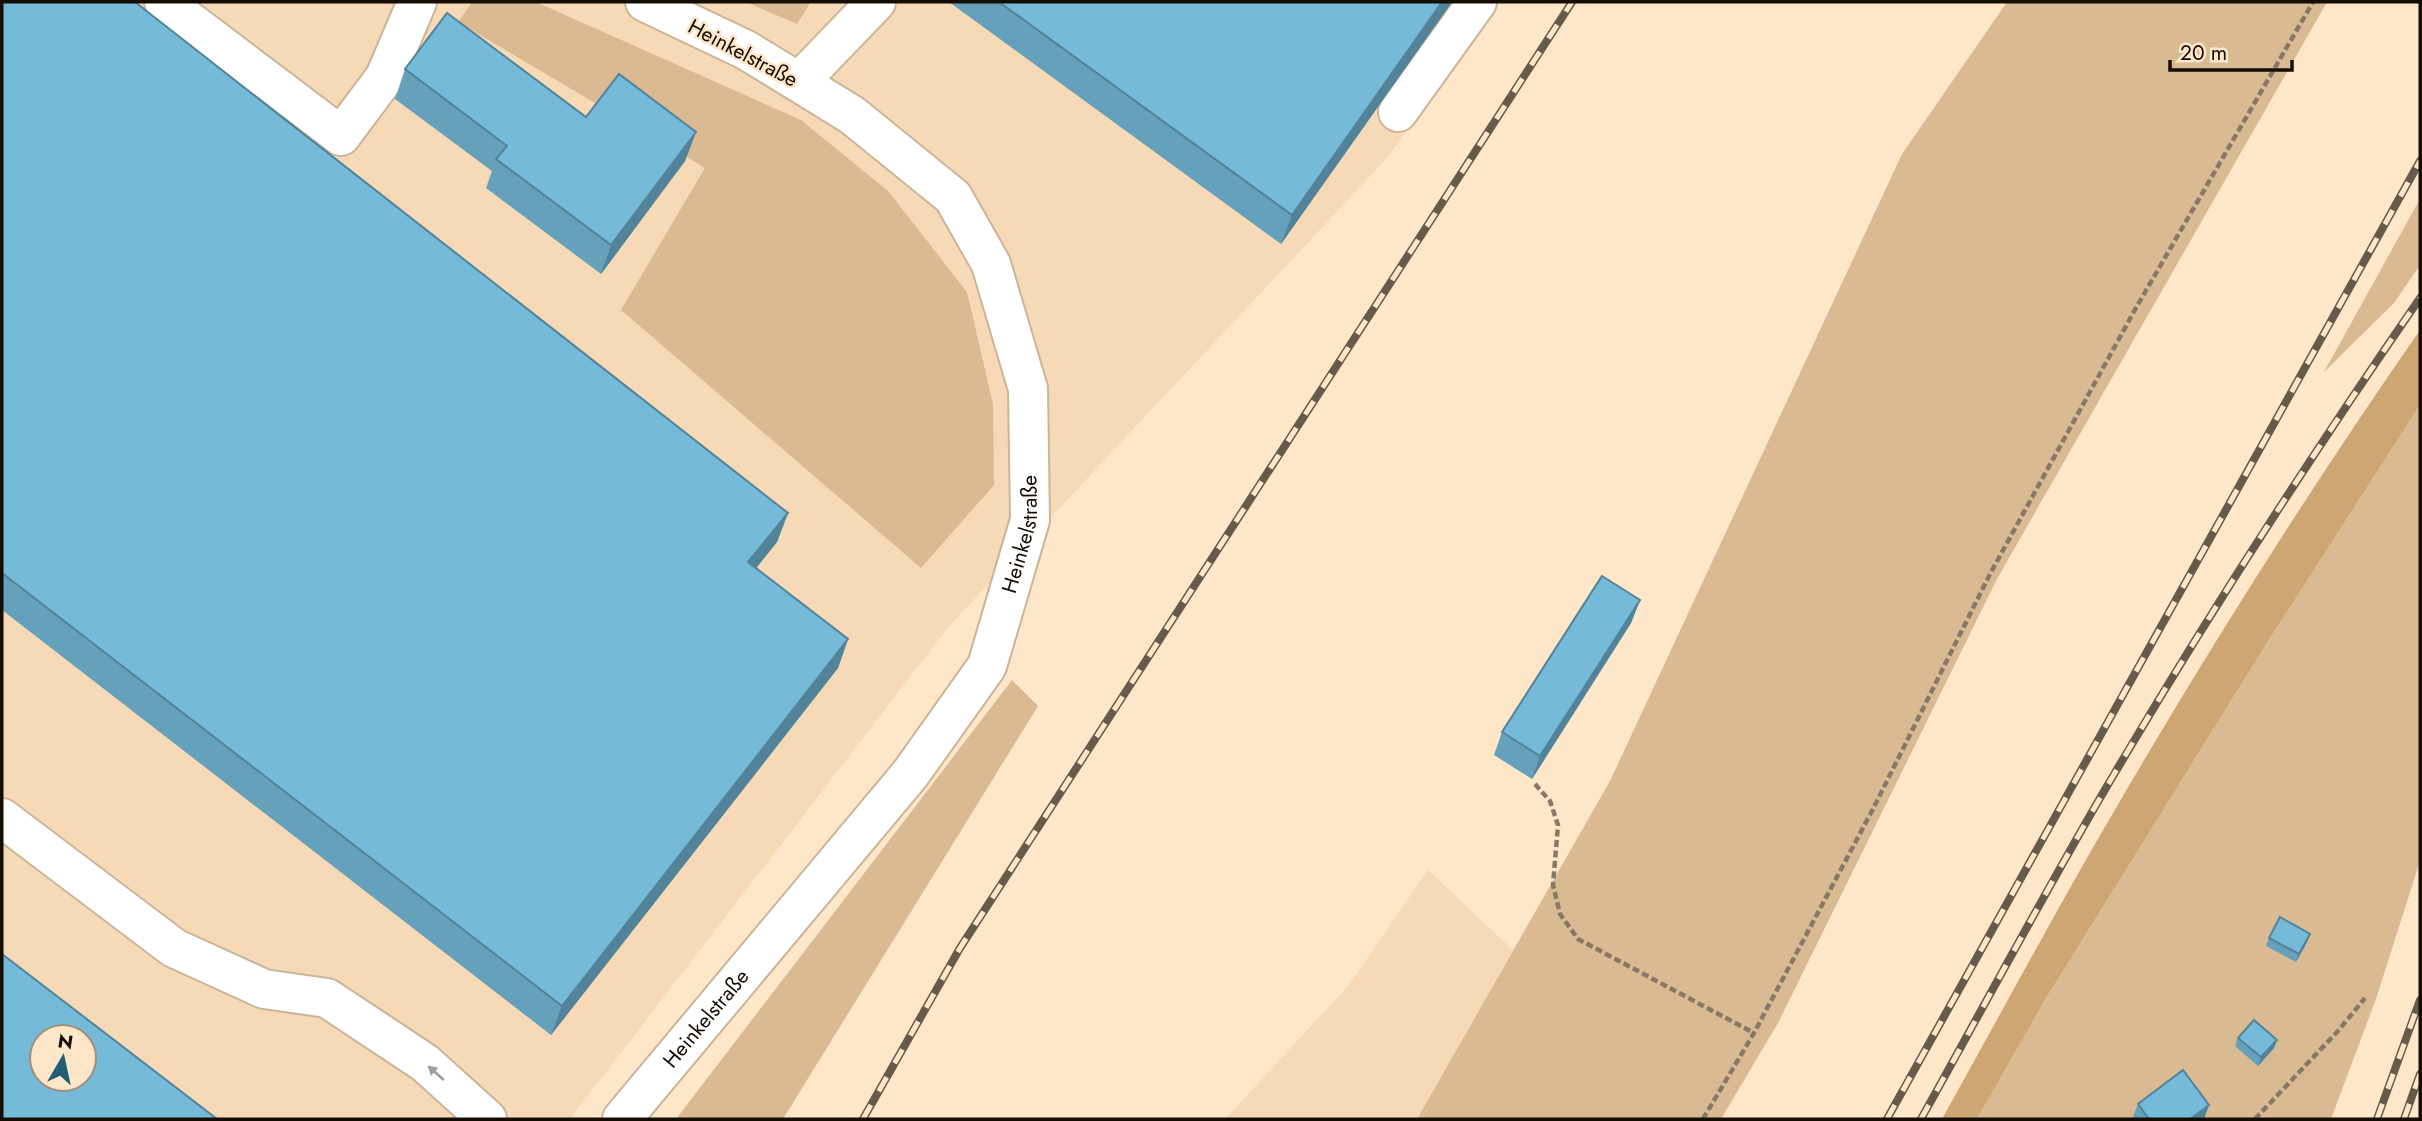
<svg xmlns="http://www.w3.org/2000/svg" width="2422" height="1121" font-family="Jost,sans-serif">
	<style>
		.built { fill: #f6d9b6; fill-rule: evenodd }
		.green { fill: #daba93 }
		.forest { fill: #cea673 }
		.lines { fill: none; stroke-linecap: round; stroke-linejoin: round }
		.minor-casing { stroke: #cbb599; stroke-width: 42 }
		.path { stroke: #887865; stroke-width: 4.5; stroke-dasharray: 7 3.5; stroke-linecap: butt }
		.minor { stroke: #fff; stroke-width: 38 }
		.rail-casing { stroke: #675a4a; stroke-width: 8 }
		.rail { stroke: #fee6c9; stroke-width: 5; stroke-dasharray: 16; stroke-linecap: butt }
		.wall { fill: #65a1bb }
		.shaded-wall { fill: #528398 }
		.building { fill: #75bbd9; stroke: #528398; stroke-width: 2; fill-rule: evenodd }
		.oneway { fill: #a19e9b }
		.labels { text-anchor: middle; stroke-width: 5; stroke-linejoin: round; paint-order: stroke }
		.street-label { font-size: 21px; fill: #150d04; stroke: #fee6c9 }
	</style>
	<rect width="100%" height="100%" fill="#fee6c9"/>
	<g class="built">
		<path d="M2,2H1500L1388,157L950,625L570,1119H2ZM42,1037H84V1079H42Z"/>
		<path d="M1428,870L1513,950L1417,1119H1225L1349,985Z"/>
	</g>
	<g class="green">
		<path d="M472,2H536L801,120L888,191L967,292L993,404L994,485L921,568L621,310L705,168L458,22Z"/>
		<path d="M746,2H811L797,24Z"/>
		<path d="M2007,2H2327L1997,579L1778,1023L1721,1119H1417L1610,781L1902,154Z"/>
		<path d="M2420,199V265L2394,303L2324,372Z"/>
		<path d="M2420,405V861L2376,999L2331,1119H1977L2045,1000L2267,643Z"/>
		<path d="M1012,680L1038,706L783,1119H676Z"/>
	</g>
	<path class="forest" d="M2420,330V405L2267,643L2045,1000L1977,1119H1942C1999,1017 2054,914 2113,813C2209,648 2311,487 2420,330Z"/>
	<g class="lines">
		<defs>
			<g id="minor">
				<path d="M164,2L341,136L385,77L417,2"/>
				<path d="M799,82L876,2"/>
				<path d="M1398,112L1477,2"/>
				<path d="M2,818L174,948L264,989L327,998L425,1063L487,1119"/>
				<path id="s1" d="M622,1119L911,773L987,666L1030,520L1028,389L991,264L953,197L852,115L746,50L645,2"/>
			</g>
		</defs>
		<use href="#minor" class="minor-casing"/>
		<g class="path">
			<path d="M1535,784L1550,801L1558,825L1553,885L1560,914L1578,939L1754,1033"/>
			<path d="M1703,1119L1754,1033L1873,809L1990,574L2137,306L2313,2"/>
			<path d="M2255,1119L2338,1031L2365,998"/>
		</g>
		<use href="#minor" class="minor"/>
		<defs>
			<g id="rail">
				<path d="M863,1119L960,948L1572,2"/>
				<path d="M1887,1119L2420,161"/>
				<path d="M1921,1119C1979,1015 2036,909 2096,805C2197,632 2306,463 2420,298"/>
				<path d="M2377,1119L2420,1000"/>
				<path d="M2404,1119L2420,1074"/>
			</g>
		</defs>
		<use href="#rail" class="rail-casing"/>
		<use href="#rail" class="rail"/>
	</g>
	<g class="wall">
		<path d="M2,2L788,513L777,542L756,568L848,639L838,668L551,1035L2,610Z"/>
		<path d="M949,2H1452L1281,244Z"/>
		<path d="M405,69L586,117L696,132L685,161L601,274L486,188L492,171L395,99Z"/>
		<path d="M1640,600L1631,623L1532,779L1494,755L1502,732Z"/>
		<path d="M2310,934L2307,942L2296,962L2266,946L2269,938Z"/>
		<path d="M2238,1038L2274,1048L2258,1066L2235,1046Z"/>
		<path d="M2138,1104L2209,1105L2204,1119H2132Z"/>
	</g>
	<g class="shaded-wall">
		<path d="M1442,2H1452L1281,244L1292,215Z"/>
		<path d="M696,132L685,161L601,274L611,245Z"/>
		<path d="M788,513L777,542L738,591L748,562Z"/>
		<path d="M1640,600L1631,623L1532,779L1540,756Z"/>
		<path d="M848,639L838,668L551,1035L562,1006Z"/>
		<path d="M2310,934L2307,942L2296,962L2299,954Z"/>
		<path d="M2277,1040L2274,1048L2258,1066L2261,1057Z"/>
		<path d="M2209,1105L2204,1119H2190Z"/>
	</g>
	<g class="building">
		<path d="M2,2H135L788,513L748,562L848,639L562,1006L2,573Z"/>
		<path d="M999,2H1442L1292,215Z"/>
		<path d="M447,13L586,117L619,74L696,132L611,245L496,159L507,146L405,69Z"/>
		<path d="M1602,576L1640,600L1540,756L1502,732Z"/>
		<path d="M2280,917L2310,934L2299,954L2269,938Z"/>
		<path d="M2,954L217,1119H2ZM42,1037H84V1079H42Z"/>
		<path d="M2254,1020L2277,1040L2261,1057L2238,1038Z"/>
		<path d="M2183,1070L2209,1105L2190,1119H2149L2138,1104Z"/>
	</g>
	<defs><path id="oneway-solid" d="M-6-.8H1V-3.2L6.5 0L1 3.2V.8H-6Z" transform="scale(1.75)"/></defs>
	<use class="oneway" href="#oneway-solid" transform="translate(436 1073) rotate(-138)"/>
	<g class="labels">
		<g class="street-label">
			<text transform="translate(743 53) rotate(28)" y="7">Heinkelstraße</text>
			<text dy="7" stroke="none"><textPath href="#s1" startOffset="719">Heinkelstraße</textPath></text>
			<text dy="7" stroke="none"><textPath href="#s1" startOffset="131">Heinkelstraße</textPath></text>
		</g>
	</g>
	<rect width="2422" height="1121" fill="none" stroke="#150d04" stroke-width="7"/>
	<g transform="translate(63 1058) rotate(9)"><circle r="33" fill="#fee6c9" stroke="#a18f7a" stroke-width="2"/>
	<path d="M0-5L12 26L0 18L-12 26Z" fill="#215d75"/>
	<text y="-10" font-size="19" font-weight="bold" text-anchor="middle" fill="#150d04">N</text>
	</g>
	<path d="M2170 60v10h122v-10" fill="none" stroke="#150d04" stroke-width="3.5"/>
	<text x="2180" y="60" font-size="21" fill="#150d04" stroke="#fee6c9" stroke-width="5" paint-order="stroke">20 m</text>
</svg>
